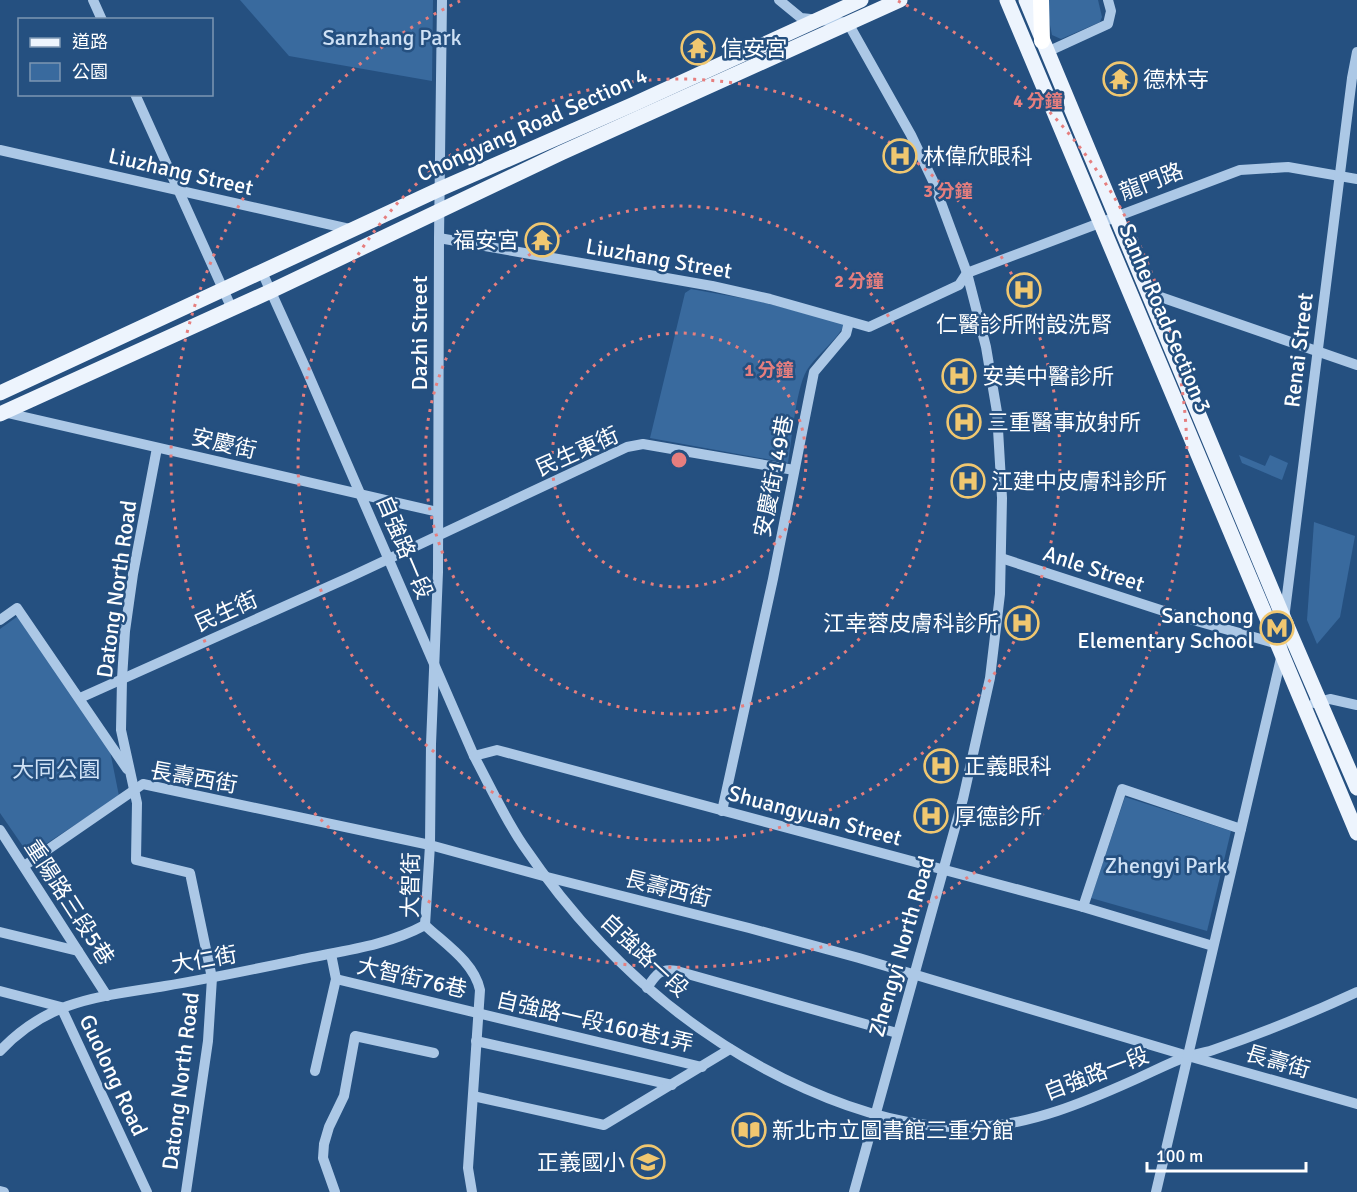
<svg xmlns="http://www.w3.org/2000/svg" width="1357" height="1192" font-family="Signika,'Noto Sans TC',sans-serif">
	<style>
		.green { fill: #396a9e }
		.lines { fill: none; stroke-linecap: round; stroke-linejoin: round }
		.minor { stroke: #acc8e6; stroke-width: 10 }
		.major { stroke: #edf4fd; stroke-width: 15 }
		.highway { stroke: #fff; stroke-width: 16 }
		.ring { fill: none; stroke: #e67e7e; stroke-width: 3; stroke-dasharray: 3 6 }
		.labels { text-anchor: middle; stroke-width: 5; stroke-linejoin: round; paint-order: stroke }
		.park-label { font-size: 22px; fill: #cfe1f5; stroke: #255080 }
		.poi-label { font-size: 22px; fill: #fff; stroke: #255080; text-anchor: start }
		.street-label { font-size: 22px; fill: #fff; stroke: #255080 }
		.centre { fill: #e67e7e; stroke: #255080; stroke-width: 3 }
		.ring-label { font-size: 18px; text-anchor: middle; font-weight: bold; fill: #e67e7e; stroke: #255080; stroke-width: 5; stroke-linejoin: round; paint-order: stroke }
	</style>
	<rect width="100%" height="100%" fill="#255080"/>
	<g class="green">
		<path d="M240,0H433L432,81L289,56Z"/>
		<path d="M1045,0H1098L1102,17L1100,22L1061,39L1052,35Z"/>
		<path d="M691,289L758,301L845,324C836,341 820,352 809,367C796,383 792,440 788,463L650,438L685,293Z"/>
		<path d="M1239,455L1265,466L1270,455L1288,463L1282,480L1242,463Z"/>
		<path d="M1314,522L1355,536L1340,617L1317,644L1307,620Z"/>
		<path d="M18,616L110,751L119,796L29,855L0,813V629Z"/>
		<path d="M1125,797L1231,831L1207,931L1091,898Z"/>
	</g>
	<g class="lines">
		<g class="minor">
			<path d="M93,0L102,20"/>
			<path d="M779,0L801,18L848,23L911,135L933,181L967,273L986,347L997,412L1002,498L1000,594L990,678L963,799L854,1192"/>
			<path d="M1047,52L1108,24L1111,11L1108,0"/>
			<path d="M135,94L232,309"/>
			<path d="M0,150L354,230"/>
			<path d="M439,238L712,286L770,299L869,327L959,285L967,273"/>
			<path d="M262,272L306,369L474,756C490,786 504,817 523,845C595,951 689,1037 806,1089C860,1113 917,1130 976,1127C1031,1125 1085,1102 1134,1080C1152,1072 1169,1063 1188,1056C1196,1054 1205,1053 1213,1050C1262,1033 1310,1014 1357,992"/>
			<path d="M967,273L1240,170L1288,167L1357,179"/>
			<path d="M1149,293L1357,365"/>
			<path d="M3,412L438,512"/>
			<path d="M157,448L133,574L125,631L122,679L121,730L137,803L136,860L190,873L212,978L208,1041L186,1192"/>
			<path d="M1001,558L1179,616L1278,644"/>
			<path d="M0,620L17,608L127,769"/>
			<path d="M80,698L350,577L627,447L643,444L794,470"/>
			<path d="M1314,703L1330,699L1357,705"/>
			<path d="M474,756L497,750L1083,907L1213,946"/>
			<path d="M722,811L773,579L814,372L846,334L849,322"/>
			<path d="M0,830L107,996"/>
			<path d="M24,866L143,784L430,845L547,877L749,928L859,958L1188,1056L1357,1104"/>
			<path d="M1083,907L1122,789L1241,829"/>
			<path d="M425,925L430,845L431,744L438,572L439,238L442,0"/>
			<path d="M425,925C445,944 474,962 480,990L468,1168L472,1192"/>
			<path d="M0,932L78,951"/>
			<path d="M336,979L702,1067"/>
			<path d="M647,988C656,974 660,968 677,971L897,1033"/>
			<path d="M0,991L61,1007L147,1192"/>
			<path d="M476,1041L672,1085"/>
			<path d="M0,1051C49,999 99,997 165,986C213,978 260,968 308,958C348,950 388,945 425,925"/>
			<path d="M315,1071L336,979L331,954"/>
			<path d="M473,1096L604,1125L730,1049"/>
			<path d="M0,1191L4,1192"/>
			<path d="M335,1192L323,1158L324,1144L329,1127L344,1096L355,1036L434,1053"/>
			<path d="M1156,1192L1282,654L1284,619L1352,78L1357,52"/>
		</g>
		<g class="major">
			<path d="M1007,0L1357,833"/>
			<path d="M1026,0L1284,619L1357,788"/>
			<path d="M0,393L440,189L634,104L861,0"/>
			<path d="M0,414L271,291L561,153L900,0"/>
		</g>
		<path class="highway" d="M1041,0L1042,41"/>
	</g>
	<g class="ring">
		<circle cx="679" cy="460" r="127"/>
		<circle cx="679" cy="460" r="254"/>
		<circle cx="679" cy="460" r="381"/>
		<path d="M898 1A508 508 0 1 1 460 1"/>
	</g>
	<defs>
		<symbol id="temple-ring" viewBox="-11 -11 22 22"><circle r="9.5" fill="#255080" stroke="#f0c770" stroke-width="1.5"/><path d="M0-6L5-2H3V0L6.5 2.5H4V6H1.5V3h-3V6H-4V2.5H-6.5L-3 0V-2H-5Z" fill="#f0c770"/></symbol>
		<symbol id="hospital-ring" viewBox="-11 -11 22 22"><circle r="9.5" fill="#255080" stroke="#f0c770" stroke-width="1.5"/><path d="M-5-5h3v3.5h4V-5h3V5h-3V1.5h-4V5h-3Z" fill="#f0c770"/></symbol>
		<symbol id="metro-ring" viewBox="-11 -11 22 22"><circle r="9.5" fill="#255080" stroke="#f0c770" stroke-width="1.5"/><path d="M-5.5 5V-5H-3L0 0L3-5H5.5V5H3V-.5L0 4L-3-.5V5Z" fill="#f0c770"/></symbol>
		<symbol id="library-ring" viewBox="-11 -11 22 22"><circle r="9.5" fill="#255080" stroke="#f0c770" stroke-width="1.5"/><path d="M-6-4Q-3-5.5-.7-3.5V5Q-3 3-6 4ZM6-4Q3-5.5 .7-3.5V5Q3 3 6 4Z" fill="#f0c770"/></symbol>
		<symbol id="school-ring" viewBox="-11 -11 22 22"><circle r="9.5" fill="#255080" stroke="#f0c770" stroke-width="1.5"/><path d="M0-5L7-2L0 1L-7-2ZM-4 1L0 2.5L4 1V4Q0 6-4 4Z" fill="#f0c770"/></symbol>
	</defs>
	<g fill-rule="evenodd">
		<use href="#temple-ring" x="679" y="29" width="38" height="38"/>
		<use href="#temple-ring" x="1101" y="60" width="38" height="38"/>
		<use href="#hospital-ring" x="881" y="137" width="38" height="38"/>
		<use href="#temple-ring" x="523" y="221" width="38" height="38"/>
		<use href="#hospital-ring" x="1005" y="271" width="38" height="38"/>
		<use href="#hospital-ring" x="940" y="357" width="38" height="38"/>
		<use href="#hospital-ring" x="945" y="403" width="38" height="38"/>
		<use href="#hospital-ring" x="949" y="462" width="38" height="38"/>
		<use href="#hospital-ring" x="1003" y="604" width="38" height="38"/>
		<use href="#metro-ring" x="1258" y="609" width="38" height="38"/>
		<use href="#hospital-ring" x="922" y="747" width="38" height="38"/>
		<use href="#hospital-ring" x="912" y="797" width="38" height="38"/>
		<use href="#library-ring" x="730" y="1111" width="38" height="38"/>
		<use href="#school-ring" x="629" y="1143" width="38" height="38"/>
	</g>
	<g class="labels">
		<g class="park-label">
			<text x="392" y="45">Sanzhang Park</text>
			<text x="56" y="777">大同公園</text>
			<text x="1166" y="873">Zhengyi Park</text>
		</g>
		<g class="poi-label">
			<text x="721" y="56">信安宮</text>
			<text x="1143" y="87">德林寺</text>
			<text x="923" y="164">林偉欣眼科</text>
			<text x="519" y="248" text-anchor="end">福安宮</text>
			<text x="1024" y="332" text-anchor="middle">仁醫診所附設洗腎</text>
			<text x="982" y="384">安美中醫診所</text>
			<text x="987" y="430">三重醫事放射所</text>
			<text x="991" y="489">江建中皮膚科診所</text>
			<text x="1254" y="623" text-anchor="end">Sanchong<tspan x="1254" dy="25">Elementary School</tspan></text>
			<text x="999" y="631" text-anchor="end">江幸蓉皮膚科診所</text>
			<text x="964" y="774">正義眼科</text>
			<text x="954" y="824">厚德診所</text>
			<text x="772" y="1138">新北市立圖書館三重分館</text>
			<text x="625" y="1170" text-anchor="end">正義國小</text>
		</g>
		<g class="street-label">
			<text transform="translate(532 124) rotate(-24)" y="8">Chongyang Road Section 4</text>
			<text transform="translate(181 171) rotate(13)" y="8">Liuzhang Street</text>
			<text transform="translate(1151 181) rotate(-21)" y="8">龍門路</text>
			<text transform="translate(659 258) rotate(10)" y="8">Liuzhang Street</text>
			<text transform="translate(1166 318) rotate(67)" y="8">Sanhe Road Section 3</text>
			<text transform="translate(419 333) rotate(-90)" y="8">Dazhi Street</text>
			<text transform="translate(1298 350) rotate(-83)" y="8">Renai Street</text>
			<text transform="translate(224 443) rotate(13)" y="8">安慶街</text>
			<text transform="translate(577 451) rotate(-24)" y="8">民生東街</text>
			<text transform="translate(773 476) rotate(-79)" y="8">安慶街149巷</text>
			<text transform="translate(405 547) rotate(67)" y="8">自強路一段</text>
			<text transform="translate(1094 568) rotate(18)" y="8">Anle Street</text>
			<text transform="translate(116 589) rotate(-82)" y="8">Datong North Road</text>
			<text transform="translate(226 611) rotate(-24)" y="8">民生街</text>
			<text transform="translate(194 777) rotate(10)" y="8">長壽西街</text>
			<text transform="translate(815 815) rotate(15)" y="8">Shuangyuan Street</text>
			<text transform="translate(410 885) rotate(-89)" y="8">大智街</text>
			<text transform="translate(668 888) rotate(14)" y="8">長壽西街</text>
			<text transform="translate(70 902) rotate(57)" y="8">重陽路三段5巷</text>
			<text transform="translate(901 946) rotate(-74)" y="8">Zhengyi North Road</text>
			<text transform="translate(645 955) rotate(43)" y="8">自強路一段</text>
			<text transform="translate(204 959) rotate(-10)" y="8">大仁街</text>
			<text transform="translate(412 977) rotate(13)" y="8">大智街76巷</text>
			<text transform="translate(595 1021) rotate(13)" y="8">自強路一段160巷1弄</text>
			<text transform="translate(1278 1061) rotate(16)" y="8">長壽街</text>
			<text transform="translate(1096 1073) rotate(-21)" y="8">自強路一段</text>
			<text transform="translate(114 1075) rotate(65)" y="8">Guolong Road</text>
			<text transform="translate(180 1081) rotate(-83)" y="8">Datong North Road</text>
		</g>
	</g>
	<circle cx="679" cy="460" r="9" class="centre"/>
	<g class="ring-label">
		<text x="1038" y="107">4 分鐘</text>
		<text x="948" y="197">3 分鐘</text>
		<text x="859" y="287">2 分鐘</text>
		<text x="769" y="376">1 分鐘</text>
	</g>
	<rect x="18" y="18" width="195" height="78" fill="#255080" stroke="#7c96b3" stroke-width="1.5"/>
	<rect x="30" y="38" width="30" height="9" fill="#edf4fd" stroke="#7c96b3" stroke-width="1.5"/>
	<text x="72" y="48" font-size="18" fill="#ffffff">道路</text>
	<rect x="30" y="63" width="30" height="18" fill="#396a9e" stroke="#7c96b3" stroke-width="1.5"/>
	<text x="72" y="78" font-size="18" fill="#ffffff">公園</text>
	<path d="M1147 1162v9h159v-9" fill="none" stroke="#ffffff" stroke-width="3"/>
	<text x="1156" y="1162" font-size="18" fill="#ffffff" stroke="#255080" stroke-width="4.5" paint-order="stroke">100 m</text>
</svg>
